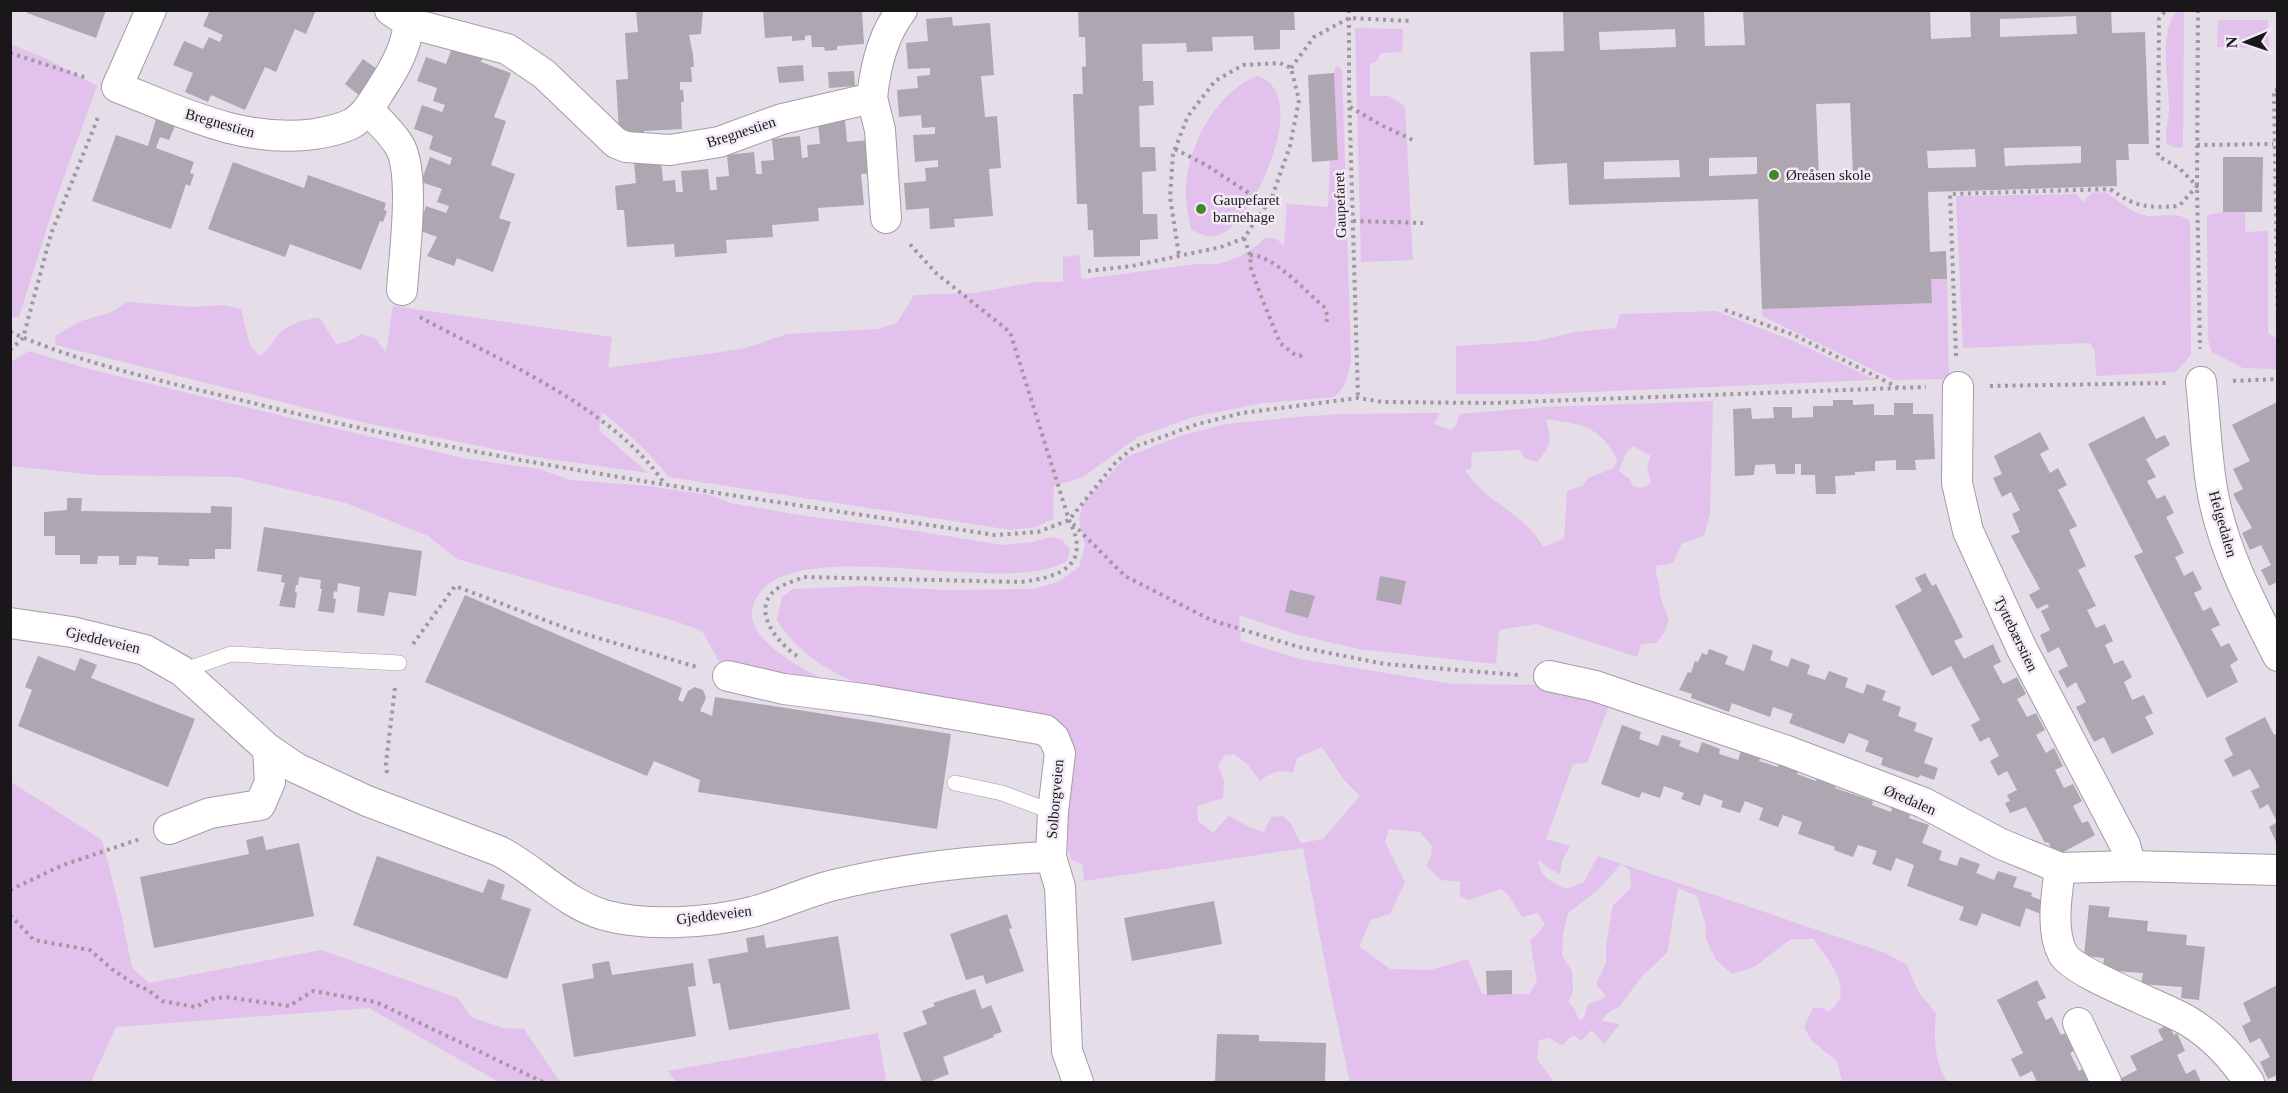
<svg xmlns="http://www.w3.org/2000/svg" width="2288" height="1093" font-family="'Times New Roman',serif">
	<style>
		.green { fill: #e2c1ec; fill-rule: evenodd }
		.building { fill: #aea6b0; fill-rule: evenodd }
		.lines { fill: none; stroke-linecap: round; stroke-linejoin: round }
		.service-casing { stroke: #a39ca5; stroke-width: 16 }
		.minor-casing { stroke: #a39ca5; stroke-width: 32 }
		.path { stroke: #9f98a1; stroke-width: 4; stroke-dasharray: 3 4.5; stroke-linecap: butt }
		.service { stroke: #fff; stroke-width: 15 }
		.minor { stroke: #fff; stroke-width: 30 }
		.poi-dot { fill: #44872a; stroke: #f2eaf5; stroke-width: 2 }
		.labels { text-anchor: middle; stroke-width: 5; stroke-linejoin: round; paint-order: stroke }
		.street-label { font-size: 15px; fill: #1a171b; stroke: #f2eaf5 }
		.poi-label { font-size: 15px; fill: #1a171b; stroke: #f2eaf5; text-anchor: start }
	</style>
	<rect width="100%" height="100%" fill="#e5dde8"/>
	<g class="green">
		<path d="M2177,11H2183L2184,17L2183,147L2176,148L2167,144C2164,131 2169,120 2169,107C2169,80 2158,32 2177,11Z"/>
		<path d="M2218,20H2268L2269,48L2217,47Z"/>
		<path d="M1355,28L1403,29L1402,52L1381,53L1377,61L1370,64V96H1389L1405,106L1413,260L1361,262Z"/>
		<path d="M10,44L45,58L97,86L57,196L19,317H11Z"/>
		<path d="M1336,66L1342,69L1351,360C1348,375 1346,388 1334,397L1263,403L1193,417L1138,437L1083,477L1054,486L1053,519L1035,527L1011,530L669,477C649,452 627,432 602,412L599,430L648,473L529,456L361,422L56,345L55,336L81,321L112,312L127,302L193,307L223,305L241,309L250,345L259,356C269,351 272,342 279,334C289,323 306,319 320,318L336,344L347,342L362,334L376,339L386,352L393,306L612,337L608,368L742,349L787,334L878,329L897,323L914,295L974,293L1036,282H1063V257L1080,255L1081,277L1085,279L1196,264H1219L1241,256L1260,243L1264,238L1277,239L1284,247L1287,204L1328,207L1330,161L1338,160L1334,73Z"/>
		<path d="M1257,76C1312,92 1257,212 1225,232C1214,239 1201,236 1191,229C1188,214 1185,201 1186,187C1188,144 1217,92 1257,76Z"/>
		<path d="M2105,192C2118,200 2132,214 2147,216C2162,217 2177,211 2190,221L2191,355L2176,372L2096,376L2095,352L2090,343L1963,348L1956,196L2076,194L2083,202L2092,193Z"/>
		<path d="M2223,212H2245V232L2268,231V333L2277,339V369L2243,368L2212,352L2208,340L2207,215Z"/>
		<path d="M1931,279H1947L1949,379L1894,380L1762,316V309Z"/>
		<path d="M1716,311L1796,342L1876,380L1541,394H1456V346L1537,341L1575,332L1616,328L1620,314Z"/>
		<path d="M29,351L85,368L303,421L468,459L539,469L571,480L648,486L709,495L730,503L806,516L891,527L1002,545L1033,542L1052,537L1062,540L1070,549L1068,560C1010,602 777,524 753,606C743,639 801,667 824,680L749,671L719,661L702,631L678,622L457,559L428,536L346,503L236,477L95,475L11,466V362Z"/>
		<path d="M1713,401L1710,513L1704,536L1682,543L1673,563L1655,566L1662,603L1669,620L1664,633L1656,643L1641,644L1637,657L1536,624L1499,630L1496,664L1358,649L1295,634L1239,615L1241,641L1300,659L1453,684L1541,685L1611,700L1587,763L1573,764L1546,839L1570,846L1562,861L1560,874L1548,868L1539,860C1537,875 1553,883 1566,889L1584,882L1598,856L1883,952L1906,964L1919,993L1936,1013C1934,1037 1934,1061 1947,1082H1842L1837,1061L1812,1041L1804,1027L1813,1008H1824L1828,1012C1858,993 1828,959 1813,939H1791L1754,967L1732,974L1716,960L1706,939L1705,923L1697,896L1678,888L1667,953L1642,976L1620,1006L1606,1014L1602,1021L1620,1024L1604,1044L1592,1030L1581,1041L1573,1035L1562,1045L1549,1038L1539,1040L1537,1059L1554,1082H1350L1330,989L1303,848L1084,881L1083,865L1071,859L1068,850L1067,740C1031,731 995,722 960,713C895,697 814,681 777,620L782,597L793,589L867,586L945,590L1034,589L1058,582L1079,567L1085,546L1079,519L1084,502L1126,457L1183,435L1226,424L1297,417L1341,414L1440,413L1434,424L1451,430L1457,424L1459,414L1544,407ZM1546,419C1582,425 1598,424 1617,459L1614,468L1588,478L1582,486L1567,491L1564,539L1543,547C1525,513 1484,502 1465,470L1471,468L1472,452L1520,450L1524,458L1537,462C1553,444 1551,441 1546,419ZM1633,446L1651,456L1647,466L1651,484L1640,488L1633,486L1630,479L1619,471L1626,453ZM1322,747L1345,781L1360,796L1323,839L1301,843L1291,824L1283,816L1271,817L1264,832L1249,827L1229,816L1213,833L1198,821L1197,806L1223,798L1224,780L1218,766L1225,755L1234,754L1247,764L1260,781C1270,772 1280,769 1293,773L1297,758ZM1389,829L1420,832L1432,846L1431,857L1426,866L1441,880L1460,882V896L1469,900L1501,889L1509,896L1522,917L1538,913L1545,925L1530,941L1537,981L1529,994H1482L1468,959L1430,970L1390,969L1359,946L1371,920L1390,914L1405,882L1385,842ZM1621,864L1630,870L1631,888L1613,905L1606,946V963L1596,984L1606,996L1598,1001L1588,1004L1584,1018L1580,1021L1573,1007L1568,1002L1573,992L1572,971L1562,956L1563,934L1568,913L1598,890Z"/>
		<path d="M11,782L102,840L121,913L132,968L149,983L321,950L458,998L471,1017L503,1028L524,1029L560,1082H499L369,1008L116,1027L91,1082H11Z"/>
		<path d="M878,1033L886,1082H676L668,1071Z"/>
	</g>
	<g class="building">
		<path d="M28,10H106L96,38L27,13Z"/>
		<path d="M210,10L234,11L316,10L306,34L295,29L276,72L265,67L245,110L211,95L208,102L185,92L193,73L173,65L184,41L203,49L209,37L220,42L223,35L203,26Z"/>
		<path d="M636,10H703L701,34L689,35L693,54L694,67H691L692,82H680V90H683L684,102H681L682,129L644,131V136H631V132L619,133L616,80L628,79L625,33L638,32Z"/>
		<path d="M763,10H862L864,44L837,46V50L825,51L824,47H812L811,35L805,36V40L792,41V36L765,38Z"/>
		<path d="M1078,10H1294L1295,30H1280V49L1254,50L1253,36L1212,37L1213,51L1187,52L1186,43L1142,44L1143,81H1153L1154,105L1139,106L1140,147H1155L1156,171L1142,172L1143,214H1157L1158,239L1140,240V256L1094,257L1093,230H1088L1087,204H1077L1073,94H1083L1082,67L1086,66L1085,37H1079Z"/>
		<path d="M1563,10H1704L1705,46L1745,45L1743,10H1930L1931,39L1971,37L1970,10H2111L2112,33L2145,32L2149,144H2128L2129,160H2116L2117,186L1928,192L1930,252L1946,251L1947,279H1931L1932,303L1762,309L1758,199L1569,205L1567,163L1534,165L1530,52L1564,51ZM2076,16L2077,34L2000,37V19ZM1675,29L1676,47L1600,50L1599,32ZM1850,103L1853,174L1819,176L1816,104ZM2081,146V163L2005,166L2004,148ZM1975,149L1976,167L1928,168L1927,151ZM1757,157V174L1709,176V158ZM1679,160L1680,177L1604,179V162Z"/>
		<path d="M952,17L953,26L990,23L994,75L981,76L985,117L997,116L1001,168L989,169L993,216L954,219L955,227L930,229L929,208L906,210L904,183L926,181L925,168L938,167V160L915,162L913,135L935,134V127L922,128L921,115L899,117L897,90L918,88L917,76L930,75V68L908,69L906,43L928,41L926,19Z"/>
		<path d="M454,43L484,54L481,62L511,73L494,117L506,121L491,165L515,174L499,218L511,222L493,272L457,258L454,266L427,256L437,237L418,230L426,206L446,213L449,206L437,202L442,189L421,182L430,157L450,165L452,158L429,149L433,136L414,129L422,105L442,112L445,105L433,101L437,88L417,81L426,57L446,64Z"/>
		<path d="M363,59L380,71L361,97L345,84Z"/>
		<path d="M803,65L804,81L779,83L777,67Z"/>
		<path d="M854,71L855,86L829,88L828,72Z"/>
		<path d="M1334,73L1338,160L1312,162L1308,75Z"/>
		<path d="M156,119L175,126L169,140L160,137L156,148L194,162L190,173L194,174L190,186L186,184L171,229L92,201L116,135L148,146Z"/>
		<path d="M845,120L847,142L870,140L873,173L861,174L864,205L818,208L819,221L772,225L773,237L726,240L727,253L675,257L674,244L627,247L624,210H617L615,186L636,183L634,162L661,160L663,181L675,180L676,192H683L681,171L708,169L710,190H717L716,177L729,176L727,155L754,152L756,174H762L761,161L774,160L772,139L800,136L802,158L808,157L807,145L820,144L818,123Z"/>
		<path d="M2223,157H2263L2262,212H2223Z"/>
		<path d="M233,162L304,188L308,175L386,203L384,210L387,211L383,222L380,221L361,270L290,244L285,257L208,229Z"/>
		<path d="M1833,400H1853V405L1874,404V415H1894V403H1913V414H1933L1935,459L1915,460L1916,470H1896V460L1875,461V471L1855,472V475L1835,476L1836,494H1816L1815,475H1801V464H1795V474H1776L1775,464L1755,465L1754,475L1735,476L1733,409L1751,408L1752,419L1774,418L1773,407H1792V418L1813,417V406H1833Z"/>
		<path d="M2277,402V582L2269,586L2261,570L2271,565L2261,545L2250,550L2242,533L2252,528L2233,494L2243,489L2233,469L2250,461L2232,425Z"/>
		<path d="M2144,416L2156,439L2165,435L2170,445L2146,459L2156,477L2147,481L2157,499L2165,495L2174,513L2166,517L2184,553L2175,557L2184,576L2193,571L2202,589L2194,593L2203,611L2211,607L2220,625L2211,629L2221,647L2229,643L2238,660L2230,665L2238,682L2207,698L2134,556L2143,552L2088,444Z"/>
		<path d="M2040,432L2049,449L2040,454L2050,473L2058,468L2067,485L2058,490L2077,526L2069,530L2086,566L2078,570L2096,606L2087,610L2096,628L2105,624L2113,641L2105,645L2114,664L2123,660L2132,677L2124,682L2132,700L2144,695L2153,713L2145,717L2154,734L2112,754L2104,737L2094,742L2076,707L2086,702L2076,682L2067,688L2058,671L2068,666L2059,647L2048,653L2040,635L2050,630L2041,611L2049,607L2047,604L2037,609L2029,595L2040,589L2011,536L2020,532L2012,514L2020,510L2011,492L2002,497L1993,478L2002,474L1994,456Z"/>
		<path d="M67,498H82L81,511L211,513V506L232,507L231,549H215V559H189V566L158,565V557L137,556L136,565H119V556H98L97,564H80V555H55V536H44V512L67,510Z"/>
		<path d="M264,527L422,551L416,596L389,592L384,616L357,612L360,587L338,583L337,592L334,591L333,598L336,599L334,613L318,611L322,589H320L321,580L299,577L298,585H296L295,592L297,593L295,608L279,606L285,583L281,582L282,575L257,571Z"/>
		<path d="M1925,573L1932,586L1936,584L1963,637L1954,641L1964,659L1993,644L2001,662L1993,666L2003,684L2017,677L2026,694L2017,699L2027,717L2036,713L2045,730L2036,735L2046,753L2054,748L2063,766L2055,770L2064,788L2073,784L2082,801L2073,806L2082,823L2088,821L2095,835L2056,856L2048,842L2045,843L2026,807L2010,813L2005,803L2010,801L2007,795L2017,790L2007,771L1998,776L1990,761L1999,756L1989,737L1980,742L1971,725L1980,720L1951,666L1932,676L1895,606L1922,591L1915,578Z"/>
		<path d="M1380,576L1406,581L1401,605L1376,600Z"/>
		<path d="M1290,590L1315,596L1308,618L1285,612Z"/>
		<path d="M465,595L682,688L678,700L683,702L688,691L695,687L703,690L706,698L700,711L712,716L715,697L951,734L937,829L698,792L700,780L654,761L647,776L425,682Z"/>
		<path d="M1753,644L1773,651L1770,660L1788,667L1791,658L1810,665L1807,674L1825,680L1829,671L1848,678L1845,687L1863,694L1867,684L1886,691L1882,700L1901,707L1898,716L1917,723L1914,731L1933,738L1924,763L1938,768L1934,780L1920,775L1918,778L1881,765L1883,758L1865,751L1869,741L1849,733L1844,744L1789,723L1793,714L1773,707L1770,717L1732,703L1729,712L1691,698L1692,694L1679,690L1688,672L1691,673L1695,661L1698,662L1702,653L1707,655L1709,649L1728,656L1725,664L1744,671Z"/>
		<path d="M38,656L75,671L80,658L97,665L91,678L195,719L168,787L18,726L32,690L25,687Z"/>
		<path d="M2265,717L2274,735L2277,734V822L2268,804L2260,809L2251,791L2260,787L2250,769L2233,777L2224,760L2233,755L2225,738Z"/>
		<path d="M1622,725L1641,732L1639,739L1658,746L1662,735L1681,741L1679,746L1698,753L1702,742L1720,749L1719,754L1738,760L1742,748L1761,755L1759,761L1778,767L1779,763L1798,770L1797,774L1816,781L1817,777L1836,784L1835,788L1873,801L1872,805L1891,812L1893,805L1912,811L1909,818L1929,825L1922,843L1942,851L1939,860L1957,866L1960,857L1980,864L1976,873L1994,880L1998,871L2017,877L2013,887L2032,893L2031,896L2046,902L2041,914L2026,908L2020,927L1982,913L1977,926L1959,920L1964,907L1907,886L1914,865L1896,858L1891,871L1872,864L1877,851L1858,845L1853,857L1834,850L1835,847L1798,834L1802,822L1783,815L1778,827L1759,820L1763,808L1745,801L1740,813L1721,807L1723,801L1704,794L1700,806L1681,799L1684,793L1664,786L1660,798L1642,792L1639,798L1601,784Z"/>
		<path d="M2277,822V844L2269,827Z"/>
		<path d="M263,836L266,850L299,843L314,916L154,948L140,877L249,854L246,840Z"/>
		<path d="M377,856L483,893L488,879L505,885L501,899L531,909L507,979L353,925Z"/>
		<path d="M1214,901L1222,944L1132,961L1124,918Z"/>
		<path d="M2089,905L2110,907L2108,917L2148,921L2147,931L2187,935L2186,945L2205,947L2199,1000L2181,998L2182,987L2141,984L2143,973L2103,970L2104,958L2084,956Z"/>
		<path d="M1007,914L1012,928L1009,929L1024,971L986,984L983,975L966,980L950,934Z"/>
		<path d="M764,935L766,948L838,936L850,1009L729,1030L720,983L713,984L708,959L748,952L746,938Z"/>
		<path d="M609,961L612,975L693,963L696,986L688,987L696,1036L574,1057L562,984L594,978L592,964Z"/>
		<path d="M1512,970V994L1487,995L1486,971Z"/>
		<path d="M2037,980L2046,998L2037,1002L2046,1020L2052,1017L2061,1035L2066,1033L2074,1051L2070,1053L2079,1071L2083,1069L2090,1082H2037L2032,1071L2020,1077L2011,1059L2023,1053L1997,1000Z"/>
		<path d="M2277,985V1075L2268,1079L2260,1062L2270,1057L2260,1038L2250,1043L2242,1026L2251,1021L2243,1003Z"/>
		<path d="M975,989L982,1009L991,1005L1002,1032L993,1035L994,1037L943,1057L949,1074L929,1082H922L903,1033L927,1024L922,1011L935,1006L933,1003Z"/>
		<path d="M2168,1024L2174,1035L2177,1033L2185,1051L2177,1055L2186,1074L2195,1069L2201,1082H2116V1081L2137,1070L2130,1056L2163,1040L2158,1030Z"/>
		<path d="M1217,1034L1259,1035V1041L1326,1043L1325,1082H1215Z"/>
	</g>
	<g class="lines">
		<defs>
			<g id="service">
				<path d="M182,671L231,654L399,663"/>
				<path d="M955,783L1002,793L1053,812"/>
			</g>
			<g id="minor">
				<path d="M151,10L117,87C181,112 245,144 315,134C327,132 341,129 351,124C366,116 374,100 383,86C396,66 406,47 409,23"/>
				<path d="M390,10L409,23L507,49L544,74L616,143L626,147L670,150L719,142L782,119L872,98C875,68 883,34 902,10"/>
				<path d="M872,98L880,130L886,218"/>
				<path d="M368,110C379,121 391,132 399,145C416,172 404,256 402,290"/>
				<path d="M2201,382C2205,417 2206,454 2212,489C2222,548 2251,603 2278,656"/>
				<path d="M1958,387L1957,483L1968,531L2022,649L2125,845L2131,866"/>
				<path d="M10,623L72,632L145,650L182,671L268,749L296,768L367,801L499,851C536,870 564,903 604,915C647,927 709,923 752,912C779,905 804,893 830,886C902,868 977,860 1051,857"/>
				<path d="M728,676L784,689L871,700L1045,730L1054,738L1060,753L1053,812L1051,857L1060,887L1067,1051L1078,1082"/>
				<path d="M1549,676L1595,686L1787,751L1924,803L2001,844L2060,868L2131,866L2278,870"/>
				<path d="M169,829L210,813L260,805L270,782L268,749"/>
				<path d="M2060,868C2057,893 2050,931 2063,954C2074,974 2163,1006 2188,1021C2213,1036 2233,1058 2249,1082"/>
				<path d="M2078,1023L2106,1082"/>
			</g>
		</defs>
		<use href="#service" class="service-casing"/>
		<use href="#minor" class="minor-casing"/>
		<g class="path">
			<path d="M1349,10V91L1358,398"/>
			<path d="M2198,10L2197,186L2200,349"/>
			<path d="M10,53L87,78"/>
			<path d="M1291,68L1314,37L1349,18L1409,21"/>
			<path d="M2278,90H2274L2278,329"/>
			<path d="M1350,107L1381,125L1415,141"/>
			<path d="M2197,145L2273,144"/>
			<path d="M1175,149L1206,165L1267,205"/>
			<path d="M1353,221L1423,223"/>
			<path d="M1244,238L1250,255L1251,268L1261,296L1280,343L1294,354L1300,356L1304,353"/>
			<path d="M1250,255C1274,255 1306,292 1324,307L1328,317L1325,326"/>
			<path d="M1088,271L1132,266L1221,247L1244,238L1272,197L1290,146L1299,100L1291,68L1280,63L1243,65L1215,81L1188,116L1173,154L1170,197L1179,255"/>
			<path d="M1725,310L1794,335L1899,388"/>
			<path d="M420,317C500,361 612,407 664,483"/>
			<path d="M10,332C88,366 171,383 253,403C497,464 747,497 995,535L1038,532L1069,520L1116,462L1134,447L1198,424L1242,413L1358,398L1383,402L1491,403L1926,387"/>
			<path d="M10,350L23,338L51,234L99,115"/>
			<path d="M1956,356L1950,194L2110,189C2137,208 2147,208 2179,206L2197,186L2179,168L2158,156L2159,19L2166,10"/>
			<path d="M2233,381L2278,379"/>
			<path d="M1990,386L2169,383"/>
			<path d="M1073,524L1125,576L1211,620L1299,647L1385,664L1518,675"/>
			<path d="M413,644L455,586L571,630L697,667"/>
			<path d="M797,656C779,644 751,612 774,591C782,584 795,581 804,577L1021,582C1061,577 1092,565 1069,520L1010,332L937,274L907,241"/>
			<path d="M387,773L386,763L395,688"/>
			<path d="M10,890L63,865L140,839"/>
			<path d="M10,915L34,940L90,950L113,970L134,984L148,990L162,1001L196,1007L210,999L226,997L289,1006L313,991L376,1002L543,1082"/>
		</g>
		<use href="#service" class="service"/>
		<use href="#minor" class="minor"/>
	</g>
	<g class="poi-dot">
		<circle cx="1774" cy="175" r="6"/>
		<circle cx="1201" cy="209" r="6"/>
	</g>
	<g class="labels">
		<g class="street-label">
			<text transform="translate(220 123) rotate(16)" y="5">Bregnestien</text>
			<text transform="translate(741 132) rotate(-18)" y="5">Bregnestien</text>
			<text transform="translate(1340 205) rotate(-92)" y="5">Gaupefaret</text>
			<text transform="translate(2223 524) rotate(74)" y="5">Helgedalen</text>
			<text transform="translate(2016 634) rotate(64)" y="5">Tyttebærstien</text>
			<text transform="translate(103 640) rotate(13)" y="5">Gjeddeveien</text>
			<text transform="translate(1055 799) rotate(-85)" y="5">Solborgveien</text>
			<text transform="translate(1910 800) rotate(23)" y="5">Øredalen</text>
			<text transform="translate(714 915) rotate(-7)" y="5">Gjeddeveien</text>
		</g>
		<g class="poi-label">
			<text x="1786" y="180">Øreåsen skole</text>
			<text x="1213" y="205">Gaupefaret<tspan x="1213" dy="17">barnehage</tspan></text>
		</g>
	</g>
	<rect width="2288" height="1093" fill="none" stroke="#1a171b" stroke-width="24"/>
	<g transform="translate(2246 42) rotate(268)" stroke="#f2eaf5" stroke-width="4.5" paint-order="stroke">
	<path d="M0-4.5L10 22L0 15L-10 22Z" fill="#1a171b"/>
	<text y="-9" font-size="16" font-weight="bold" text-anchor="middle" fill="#1a171b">N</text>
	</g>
</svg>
